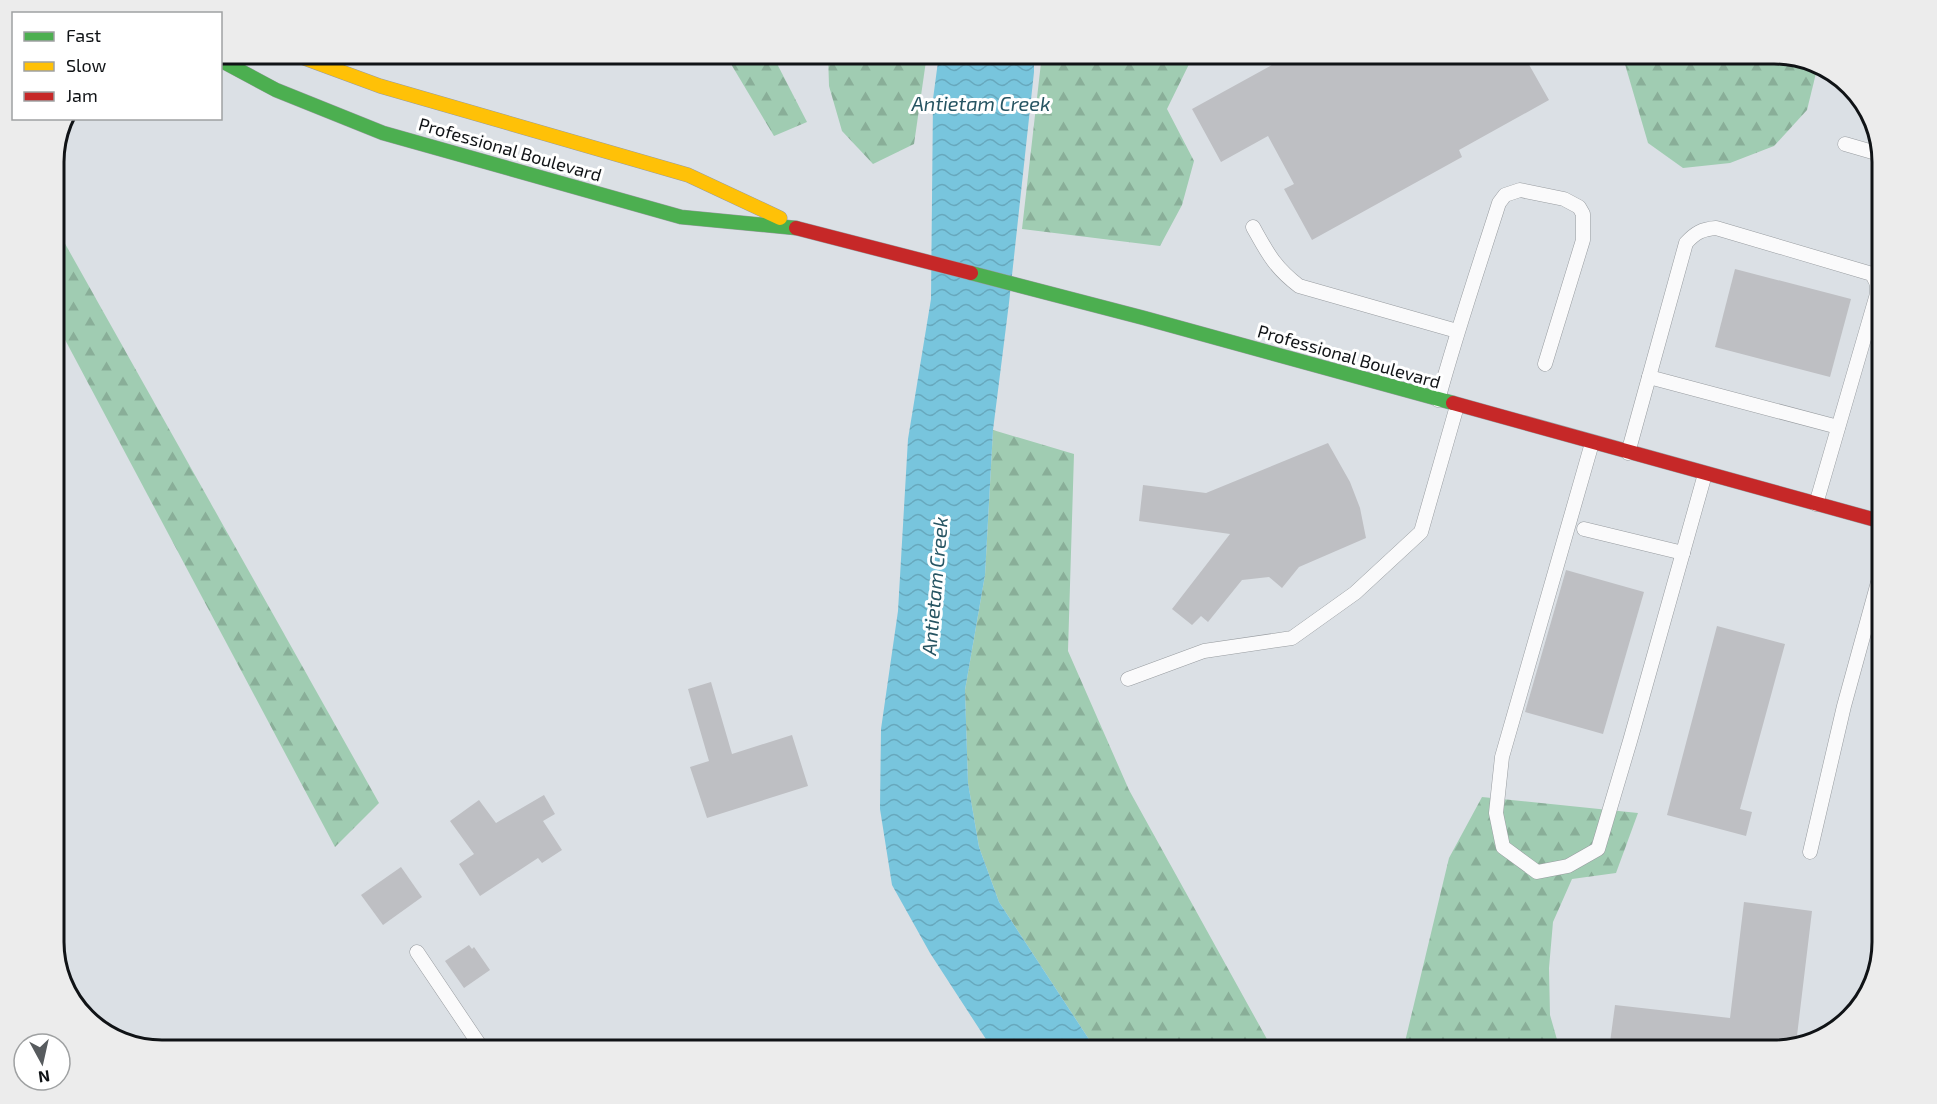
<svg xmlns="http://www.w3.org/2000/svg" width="1937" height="1104" font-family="'Exo 2',sans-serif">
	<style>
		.forest { fill: url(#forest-firs) }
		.water { fill: url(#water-waves) }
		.building { fill: #bebfc3 }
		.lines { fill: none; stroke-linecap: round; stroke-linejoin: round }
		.lane-casing { stroke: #989ca0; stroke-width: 15 }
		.fast-casing { stroke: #989ca0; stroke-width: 15 }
		.slow-casing { stroke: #989ca0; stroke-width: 15 }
		.jam-casing { stroke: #989ca0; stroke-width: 15 }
		.lane { stroke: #fafafb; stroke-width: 14 }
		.fast { stroke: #4caf50; stroke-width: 14 }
		.slow { stroke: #ffc107; stroke-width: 14 }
		.jam { stroke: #c62828; stroke-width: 14 }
		.labels { text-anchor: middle; stroke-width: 6; stroke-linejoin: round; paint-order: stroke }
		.street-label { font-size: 18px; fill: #101316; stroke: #fff }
		.water-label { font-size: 20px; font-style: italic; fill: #275563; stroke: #fff }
		.rim { fill: none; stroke: #101316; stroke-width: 3 }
	</style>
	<defs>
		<pattern id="forest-firs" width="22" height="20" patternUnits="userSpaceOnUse" patternTransform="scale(1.5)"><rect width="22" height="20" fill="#a0ccb2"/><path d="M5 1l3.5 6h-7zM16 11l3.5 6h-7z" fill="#89ae98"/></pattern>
		<pattern id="water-waves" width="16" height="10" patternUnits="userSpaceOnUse" patternTransform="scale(1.5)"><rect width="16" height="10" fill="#78c5dd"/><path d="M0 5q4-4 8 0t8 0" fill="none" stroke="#67a8bd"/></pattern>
	</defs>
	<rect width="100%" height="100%" fill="#dbe0e5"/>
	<g class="forest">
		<path d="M725,54H772L807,122L774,136Z"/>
		<path d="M828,54H927L914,144L873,164L842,131L829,86Z"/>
		<path d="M1042,54H1194L1167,109L1194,161L1182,205L1160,246L1022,229Z"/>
		<path d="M1622,54H1775L1818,65L1807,110L1774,146L1730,163L1683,168L1648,143Z"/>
		<path d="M54,224L379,803L335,847L54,319Z"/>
		<path d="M993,430L1074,454L1068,651L1129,790L1273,1050H1096L999,902L979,847L968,783L965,690L985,575Z"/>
		<path d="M1482,797L1638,813L1616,873L1572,879L1553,922L1549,968L1550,1015L1560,1050H1403L1449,858Z"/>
	</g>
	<path class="water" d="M939,54H1034V72L1009,303L993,430L985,575L965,690L968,783L979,847L999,902L1096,1050H993L930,953L892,885L880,809L881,729L898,611L908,439L931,299L933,99Z"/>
	<g class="building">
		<path d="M1292,54H1523L1549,100L1459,150L1462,157L1312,240L1284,189L1294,184L1268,136L1221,162L1192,109Z"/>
		<path d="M1735,269L1851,299L1830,377L1715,347Z"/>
		<path d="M1328,443L1350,482L1360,508L1366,538L1299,567L1282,588L1269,577L1242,580L1208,622L1201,616L1192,625L1172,609L1230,534L1139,521L1143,485L1206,493Z"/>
		<path d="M1566,570L1644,592L1603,734L1525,712Z"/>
		<path d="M1717,626L1785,644L1740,809L1752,812L1746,836L1667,815Z"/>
		<path d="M711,682L732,754L792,735L808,786L707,818L690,767L709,761L688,689Z"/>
		<path d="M544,795L555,814L543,821L562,850L542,863L538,858L480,896L459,864L474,854L450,821L479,800L496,823Z"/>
		<path d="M401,867L422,897L383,925L361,895Z"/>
		<path d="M1744,902L1812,911L1796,1044L1775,1050H1609L1615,1005L1730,1018Z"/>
		<path d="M469,945L472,949L474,947L490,970L464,988L445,961Z"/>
	</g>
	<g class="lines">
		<defs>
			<g id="lane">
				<path d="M1845,144L1883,155"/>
				<path d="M1253,227C1267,252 1274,267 1299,286L1457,331"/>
				<path d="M1649,377L1838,427"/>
				<path d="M1438,400C1456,334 1478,269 1499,203L1505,195L1520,190L1564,199L1579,207L1583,214V240L1545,364"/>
				<path d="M1592,443L1502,757L1496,813L1503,847L1537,872L1568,866L1598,849L1630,741L1705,474"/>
				<path d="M1628,453L1686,243C1695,233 1702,229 1716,228L1872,274L1877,284V294L1816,504"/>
				<path d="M1584,529L1683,553"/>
				<path d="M1128,679L1204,651L1292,638L1355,593L1421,532L1457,406"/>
				<path d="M1810,852L1844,706L1883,564"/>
				<path d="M417,952L483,1050"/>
			</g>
			<g id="fast">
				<path d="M220,60L276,90L383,133L681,217L796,228"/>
				<path d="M971,273L1144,318L1453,403"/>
			</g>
			<path id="slow" d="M293,54L380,86L688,175L780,218"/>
			<g id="jam">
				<path d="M796,228L971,273"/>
				<path d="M1453,403L1883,522"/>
			</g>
		</defs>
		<use href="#lane" class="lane-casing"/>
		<use href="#fast" class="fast-casing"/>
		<use href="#slow" class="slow-casing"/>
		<use href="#jam" class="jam-casing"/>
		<use href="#lane" class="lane"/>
		<use href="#fast" class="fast"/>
		<use href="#slow" class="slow"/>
		<use href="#jam" class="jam"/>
	</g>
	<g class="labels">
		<g class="street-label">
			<text transform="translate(510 150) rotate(16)" y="6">Professional Boulevard</text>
			<text transform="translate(1349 357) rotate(16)" y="6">Professional Boulevard</text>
		</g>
		<g class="water-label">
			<text x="981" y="111">Antietam Creek</text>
			<text transform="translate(935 586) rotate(-85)" y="7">Antietam Creek</text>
		</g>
	</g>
	<path d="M0 0H1937V1104H0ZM162 64H1774A98 98 0 0 1 1872 162V942A98 98 0 0 1 1774 1040H162A98 98 0 0 1 64 942V162A98 98 0 0 1 162 64Z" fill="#ececec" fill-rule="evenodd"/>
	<path class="rim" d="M162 64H1774A98 98 0 0 1 1872 162V942A98 98 0 0 1 1774 1040H162A98 98 0 0 1 64 942V162A98 98 0 0 1 162 64Z"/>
	<rect x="12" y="12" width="210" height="108" fill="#ffffff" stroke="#9fa1a2" stroke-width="1.5"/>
	<rect x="24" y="32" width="30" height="9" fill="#4caf50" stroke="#9fa1a2" stroke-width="1.5"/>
	<text x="66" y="42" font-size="18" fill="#101316">Fast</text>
	<rect x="24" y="62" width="30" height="9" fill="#ffc107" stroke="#9fa1a2" stroke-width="1.5"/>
	<text x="66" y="72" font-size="18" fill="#101316">Slow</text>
	<rect x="24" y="92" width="30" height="9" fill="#c62828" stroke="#9fa1a2" stroke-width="1.5"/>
	<text x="66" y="102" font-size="18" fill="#101316">Jam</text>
	<g transform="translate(42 1062) rotate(172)"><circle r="28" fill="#ffffff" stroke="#9fa1a2" stroke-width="1.5"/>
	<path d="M0-4.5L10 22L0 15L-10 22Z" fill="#575b5e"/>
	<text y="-9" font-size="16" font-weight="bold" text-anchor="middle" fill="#101316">N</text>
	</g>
</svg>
